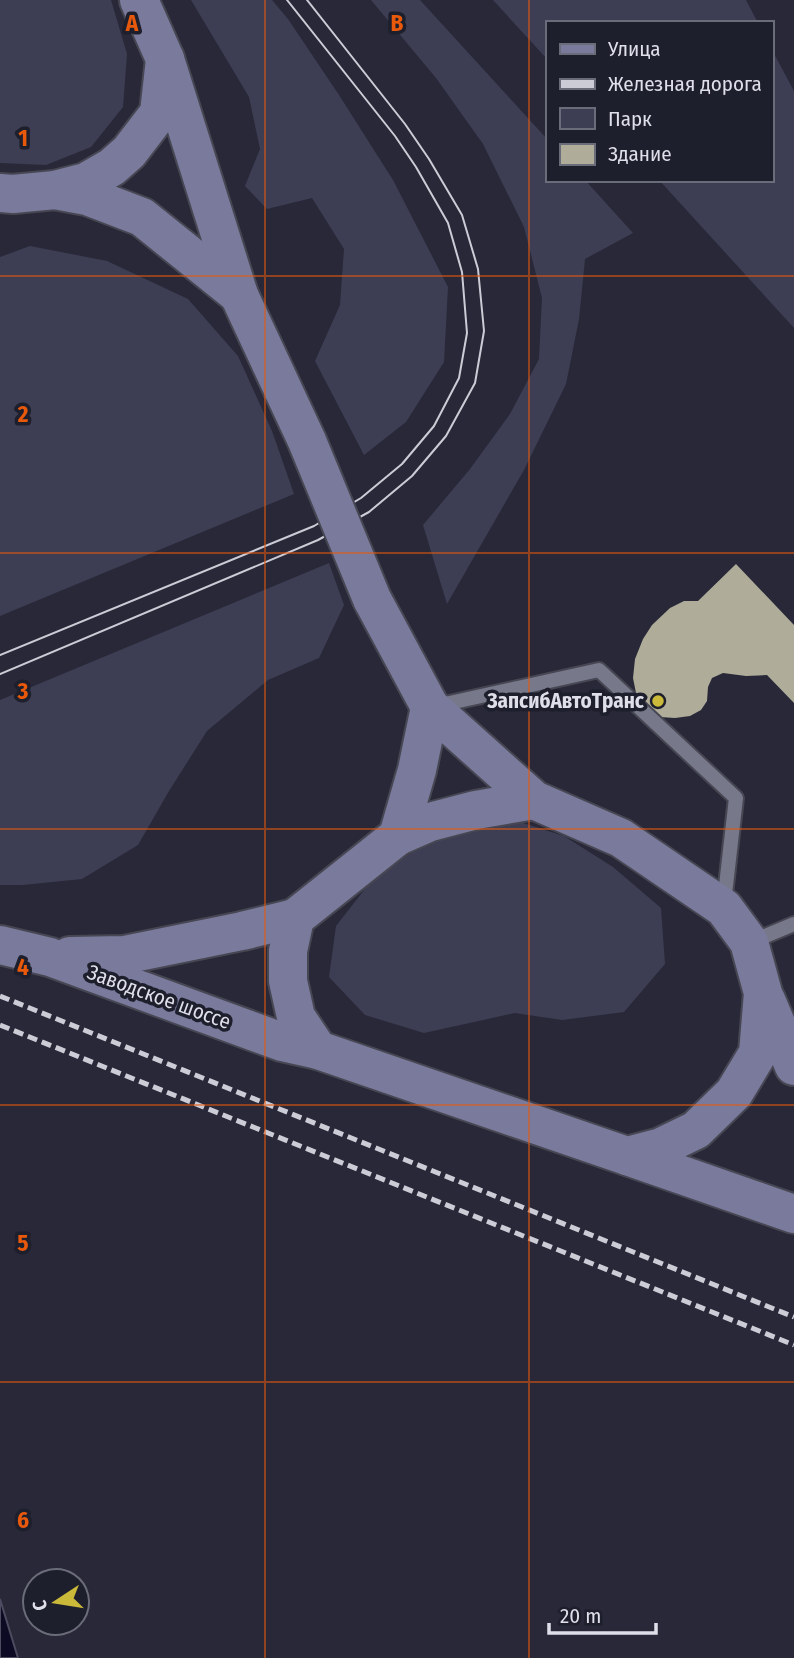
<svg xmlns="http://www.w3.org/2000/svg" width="794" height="1658" font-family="'Fira Sans Condensed',sans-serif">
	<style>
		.green { fill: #3d3e53 }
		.water { fill: #0d0b24; stroke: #4c4b5f; stroke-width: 2 }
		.building { fill: #afad99 }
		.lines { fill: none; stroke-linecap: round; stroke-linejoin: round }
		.lane-casing { stroke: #474754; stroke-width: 18 }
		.secondary-casing { stroke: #474754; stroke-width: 42 }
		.lane { stroke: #77788a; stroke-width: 14 }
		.secondary { stroke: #7a7b9c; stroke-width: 38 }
		.tram { stroke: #ccccd7; stroke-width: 2 }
		.rail { stroke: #ccccd7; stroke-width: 5; stroke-dasharray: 10 5; stroke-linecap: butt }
		.secondary-bridge-casing { stroke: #474754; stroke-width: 42; stroke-linecap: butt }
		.secondary-bridge { stroke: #7a7b9c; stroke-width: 38 }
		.grid { fill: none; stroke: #e8590c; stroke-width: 2; stroke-opacity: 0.55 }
		.poi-dot { fill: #cbba39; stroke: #1e1f2d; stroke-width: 2.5 }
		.labels { text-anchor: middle; stroke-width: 7; stroke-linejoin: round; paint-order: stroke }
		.poi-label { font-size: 21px; font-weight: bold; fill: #dfdfea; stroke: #1e1f2d; text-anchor: end }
		.street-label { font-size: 21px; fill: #dfdfea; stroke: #1e1f2d }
		.grid-label { font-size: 23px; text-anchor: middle; font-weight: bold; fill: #e8590c; stroke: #1e1f2d; stroke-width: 7; stroke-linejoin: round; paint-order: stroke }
	</style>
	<rect width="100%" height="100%" fill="#282838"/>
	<g class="green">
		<path d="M0,0H111L127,54L123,107L91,147L46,165L0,163Z"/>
		<path d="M191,0H272L288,19L339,95L393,180L448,287L444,362L406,422L364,455L315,361L340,305L344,249L312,198L267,209L245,186L260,149L249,97Z"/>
		<path d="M371,0H420L547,139V180H585L633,233L585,259L579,319L566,384L524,470L447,604L423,525L470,469L510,414L539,359L542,298L524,227L483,144L436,78Z"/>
		<path d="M493,0H746L758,23H547V59Z"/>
		<path d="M771,48L794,91V328L659,180H771Z"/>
		<path d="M30,246L107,261L188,299L238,356L272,431L294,494L0,616V257Z"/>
		<path d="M329,563L344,605L319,658L268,680L207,731L169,791L138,845L82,879L23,885H0V700Z"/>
		<path d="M520,822L564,836L613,867L661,908L665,964L624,1012L562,1020L515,1013L424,1033L365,1015L329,977L336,926L368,885L425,842L473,827Z"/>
	</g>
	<path class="water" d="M0,1599L18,1658H0Z"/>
	<path class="building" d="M736,564L794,625V703L767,675L746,676L723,673L712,678L708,687L707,701L701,710L690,716L675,718L660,717L645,708L636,693L633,678L635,659L643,639L652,625L670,608L684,601H698Z"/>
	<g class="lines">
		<defs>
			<g id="lane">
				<path d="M436,706L599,670L736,798L724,903"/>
				<path d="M751,942L794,924"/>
			</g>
			<g id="secondary">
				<path d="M165,59L239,295L307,441"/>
				<path d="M55,190L87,196L142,217L239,295"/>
				<path d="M0,193L13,194L55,190L86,182L112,167L129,152L159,113L165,59L139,0"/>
				<path d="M372,599L430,707L534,800L621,838L724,908L749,942L763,993L758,1053L734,1093L696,1130L661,1147L627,1156L318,1050L296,1017L288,981V951L295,918L398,836L430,822L476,810L534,800"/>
				<path d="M398,836L417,770L430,707"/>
				<path d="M0,945L50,957L282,1042L318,1050"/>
				<path d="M70,956L124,955L242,931L295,918"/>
				<path d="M766,1000L794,1066"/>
				<path d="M627,1156L794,1214"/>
			</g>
		</defs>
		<use href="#lane" class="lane-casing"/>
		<use href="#secondary" class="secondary-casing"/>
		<use href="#lane" class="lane"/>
		<use href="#secondary" class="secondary"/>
		<g class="tram">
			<path d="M0,655L314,526L361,498L402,464L434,426L459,378L467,333L462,272L448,223L416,167L395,136L287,0"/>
			<path d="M0,674L318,540L369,512L412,476L446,436L475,383L484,331L478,269L462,215L429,159L405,124L307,0"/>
		</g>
		<g class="rail">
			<path d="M0,996L794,1317"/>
			<path d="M0,1025L794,1345"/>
		</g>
		<defs>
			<path id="secondary-bridge" d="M307,441L372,599"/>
		</defs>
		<use href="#secondary-bridge" class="secondary-bridge-casing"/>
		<use href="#secondary-bridge" class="secondary-bridge"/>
	</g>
	<path class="grid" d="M265,0V1658M529,0V1658M0,276H794M0,553H794M0,829H794M0,1105H794M0,1382H794"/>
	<circle class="poi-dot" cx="658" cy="701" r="7"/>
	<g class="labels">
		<g class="poi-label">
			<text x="644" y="708">ЗапсибАвтоТранс</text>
		</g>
		<g class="street-label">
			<text transform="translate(159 997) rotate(20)" y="7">Заводское шоссе</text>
		</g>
	</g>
	<g class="grid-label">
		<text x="132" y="31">A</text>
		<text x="397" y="31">B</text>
		<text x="23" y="146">1</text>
		<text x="23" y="422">2</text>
		<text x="23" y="699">3</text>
		<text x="23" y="975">4</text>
		<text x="23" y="1251">5</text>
		<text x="23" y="1528">6</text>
	</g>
	<rect x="546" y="21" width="228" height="161" fill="#1e1f2d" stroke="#6b6c79" stroke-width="2"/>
	<rect x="560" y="44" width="35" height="10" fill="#7a7b9c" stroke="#6b6c79" stroke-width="2"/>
	<text x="608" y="56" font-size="21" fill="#dfdfea">Улица</text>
	<rect x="560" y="79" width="35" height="10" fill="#ccccd7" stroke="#6b6c79" stroke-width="2"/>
	<text x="608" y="91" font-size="21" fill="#dfdfea">Железная дорога</text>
	<rect x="560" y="108" width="35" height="21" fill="#3d3e53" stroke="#6b6c79" stroke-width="2"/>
	<text x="608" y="126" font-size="21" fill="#dfdfea">Парк</text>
	<rect x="560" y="144" width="35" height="21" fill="#afad99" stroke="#6b6c79" stroke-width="2"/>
	<text x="608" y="161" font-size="21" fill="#dfdfea">Здание</text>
	<g transform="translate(56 1602) rotate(258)"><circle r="33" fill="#1e1f2d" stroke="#6b6c79" stroke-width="2"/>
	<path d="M0-5L12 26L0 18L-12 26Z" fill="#cbba39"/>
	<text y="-10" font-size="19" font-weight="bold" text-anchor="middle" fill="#dfdfea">С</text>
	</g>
	<path d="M549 1623v10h107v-10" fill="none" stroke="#dfdfea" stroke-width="3.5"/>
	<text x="560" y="1623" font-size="21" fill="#dfdfea" stroke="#1e1f2d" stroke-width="5" paint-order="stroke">20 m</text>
</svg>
